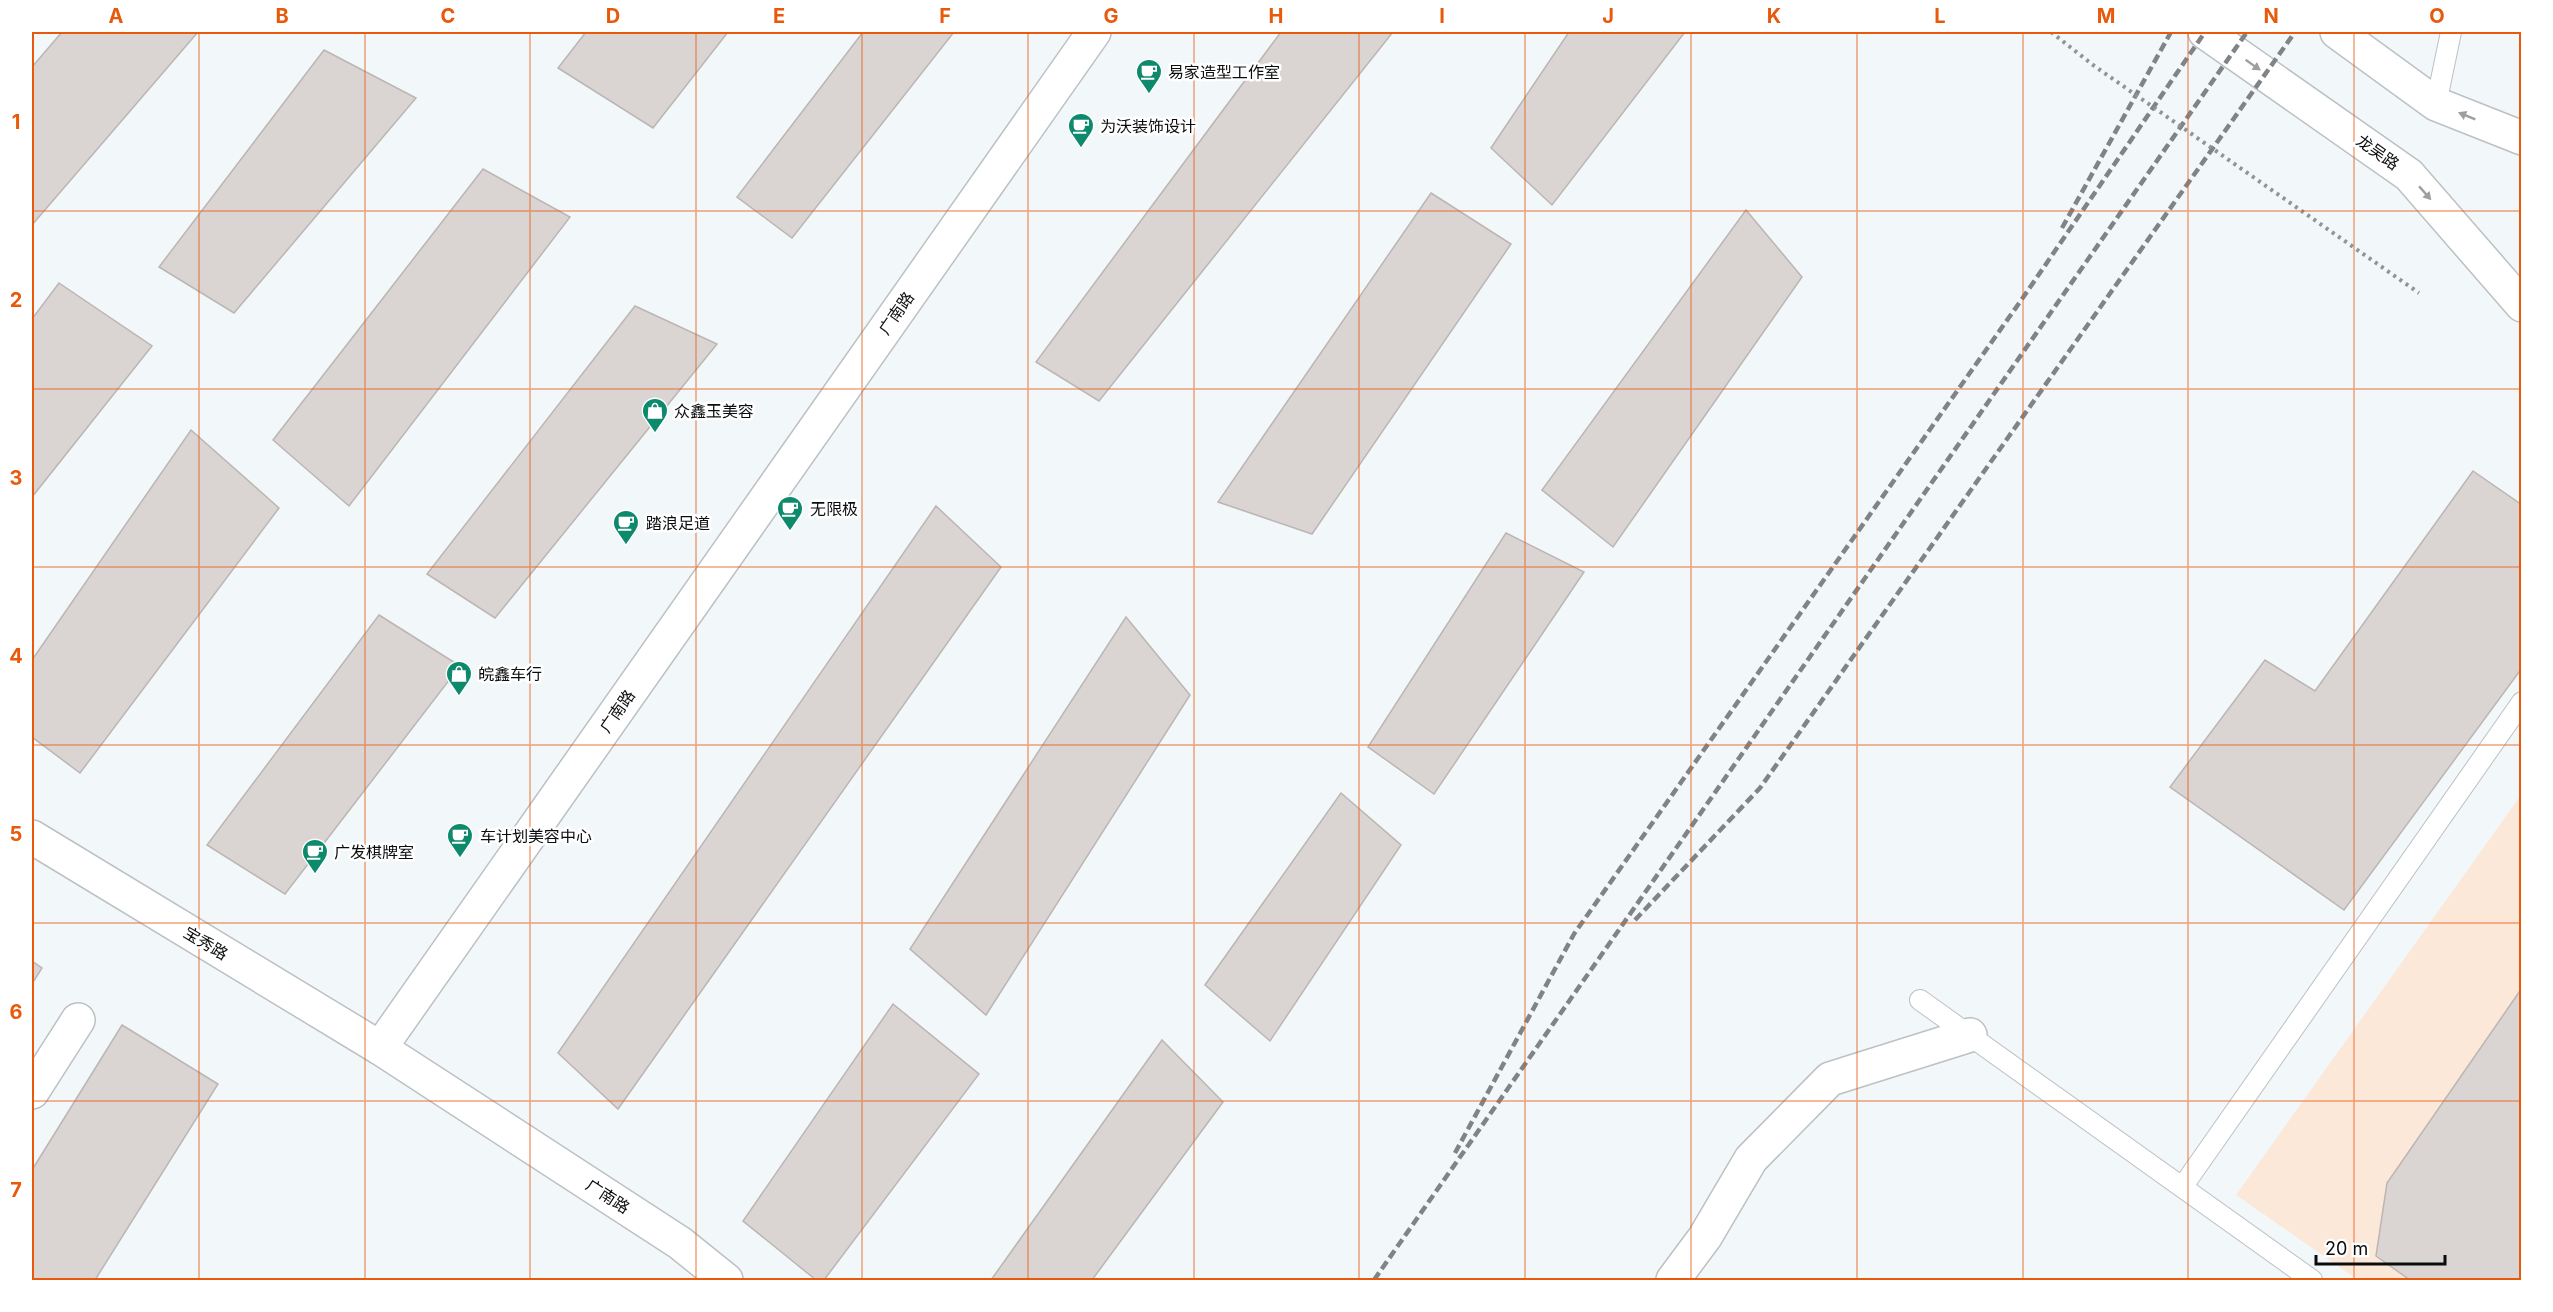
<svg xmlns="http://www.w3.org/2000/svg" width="2553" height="1312" font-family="Inter,'Noto Sans SC',sans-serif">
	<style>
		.commercial { fill: #fce8d9 }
		.building { fill: #dad4d3; stroke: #bbb5b4; stroke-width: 1.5 }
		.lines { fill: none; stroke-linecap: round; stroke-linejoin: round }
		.lane-casing { stroke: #bcc1c4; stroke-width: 22 }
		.street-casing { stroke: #bcc1c4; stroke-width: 36 }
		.secondary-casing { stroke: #bcc1c4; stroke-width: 36 }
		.primary-casing { stroke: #bcc1c4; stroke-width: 36 }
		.lane { stroke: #fff; stroke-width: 20 }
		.street { stroke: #fff; stroke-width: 33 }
		.secondary { stroke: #fff; stroke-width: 33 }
		.primary { stroke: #fff; stroke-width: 33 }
		.rail { stroke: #808486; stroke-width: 4.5; stroke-dasharray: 9 4.5; stroke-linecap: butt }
		.path-bridge { stroke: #909496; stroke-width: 4; stroke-dasharray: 3 4.5; stroke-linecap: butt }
		.oneway { fill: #9d9e9e }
		.grid { fill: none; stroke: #e8590c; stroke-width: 1.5; stroke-opacity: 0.55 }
		.labels { text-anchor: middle; stroke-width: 5; stroke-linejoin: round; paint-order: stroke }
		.poi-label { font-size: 16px; fill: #0a0c0d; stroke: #fff; text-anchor: start }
		.street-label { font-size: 16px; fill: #0a0c0d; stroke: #fff }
		.neatline { fill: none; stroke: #e8590c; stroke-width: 2 }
		.grid-label { font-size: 20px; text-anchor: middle; font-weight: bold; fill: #e8590c }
	</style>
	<rect width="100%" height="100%" fill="#f2f7fa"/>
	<path class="commercial" d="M2521,795V1280H2358L2236,1195Z"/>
	<g class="building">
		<path d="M62,32H198L32,225V67Z"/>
		<path d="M586,32H728L653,128L558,68Z"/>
		<path d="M863,32H954L792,238L737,197Z"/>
		<path d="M1281,32H1393L1099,401L1036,362Z"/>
		<path d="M1569,32H1685L1552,205L1491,148Z"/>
		<path d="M324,50L416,98L234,313L159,267Z"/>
		<path d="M483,169L570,217L349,506L273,440Z"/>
		<path d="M1431,193L1511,244L1312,534L1218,502Z"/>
		<path d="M1746,210L1802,277L1613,547L1542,490Z"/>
		<path d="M59,283L152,346L32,497V319Z"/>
		<path d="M635,306L717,344L495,618L427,574Z"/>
		<path d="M191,430L279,508L80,773L32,737V660Z"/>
		<path d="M2473,471L2522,505V668L2344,910L2170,787L2265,660L2315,691Z"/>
		<path d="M936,506L1001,567L618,1109L558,1053Z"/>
		<path d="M1506,533L1584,572L1434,794L1368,747Z"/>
		<path d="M379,615L460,666L285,894L207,845Z"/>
		<path d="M1126,617L1190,695L986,1015L910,949Z"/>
		<path d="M1341,793L1401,845L1270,1041L1205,985Z"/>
		<path d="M32,961L42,968L32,984Z"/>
		<path d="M2522,988V1280H2410L2376,1256L2387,1183Z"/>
		<path d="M893,1004L979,1074L824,1280H816L743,1221Z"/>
		<path d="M122,1025L218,1084L95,1280H32V1170Z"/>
		<path d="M1162,1040L1223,1102L1092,1280H991Z"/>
	</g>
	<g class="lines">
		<defs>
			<g id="lane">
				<path d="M2436,104L2451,32"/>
				<path d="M1920,1000L2312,1280"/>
				<path d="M2183,1186L2522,702"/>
			</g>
			<g id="street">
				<path d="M32,837L380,1048"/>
				<path d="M32,1092L78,1020"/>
				<path d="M1673,1280L1705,1237L1751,1159L1830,1079L1970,1035"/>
			</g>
			<path id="secondary" d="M726,1280L680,1243L380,1048L1094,32"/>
			<g id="primary">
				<path d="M2205,32L2409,175L2522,305"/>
				<path d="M2337,32L2436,104L2522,138"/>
			</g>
		</defs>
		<use href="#lane" class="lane-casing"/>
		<use href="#street" class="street-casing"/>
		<use href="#secondary" class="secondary-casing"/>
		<use href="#primary" class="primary-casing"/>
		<use href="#lane" class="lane"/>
		<use href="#street" class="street"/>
		<use href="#secondary" class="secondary"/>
		<use href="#primary" class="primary"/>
		<g class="rail">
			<path d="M2062,228L2171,32"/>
			<path d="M1635,920L1760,788L2295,32"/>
			<path d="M1455,1153L1574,934L2022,299L2205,32"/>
			<path d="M1374,1280L2247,32"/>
		</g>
		<path class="path-bridge" d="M2051,32L2093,65L2419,293"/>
	</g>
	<defs><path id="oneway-solid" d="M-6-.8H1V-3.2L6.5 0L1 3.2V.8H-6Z" transform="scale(1.5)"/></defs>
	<g class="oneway">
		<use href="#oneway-solid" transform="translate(2253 65) rotate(35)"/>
		<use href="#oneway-solid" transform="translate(2467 116) rotate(-158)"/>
		<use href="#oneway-solid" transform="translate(2425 193) rotate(49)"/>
	</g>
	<path class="grid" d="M199,32V1280M365,32V1280M530,32V1280M696,32V1280M862,32V1280M1028,32V1280M1194,32V1280M1359,32V1280M1525,32V1280M1691,32V1280M1857,32V1280M2023,32V1280M2188,32V1280M2354,32V1280M32,211H2522M32,389H2522M32,567H2522M32,745H2522M32,923H2522M32,1101H2522"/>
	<defs>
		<symbol id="cafe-pin" viewBox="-11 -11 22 30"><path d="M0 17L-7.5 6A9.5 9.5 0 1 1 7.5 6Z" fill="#0d896c" stroke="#fff"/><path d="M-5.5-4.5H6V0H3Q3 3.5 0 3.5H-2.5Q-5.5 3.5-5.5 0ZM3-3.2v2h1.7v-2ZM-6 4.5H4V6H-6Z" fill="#fff"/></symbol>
		<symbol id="shop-pin" viewBox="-11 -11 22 30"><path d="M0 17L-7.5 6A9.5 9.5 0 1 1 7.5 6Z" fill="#0d896c" stroke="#fff"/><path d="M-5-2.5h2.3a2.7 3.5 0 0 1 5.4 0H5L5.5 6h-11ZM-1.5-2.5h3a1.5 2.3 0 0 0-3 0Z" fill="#fff"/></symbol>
	</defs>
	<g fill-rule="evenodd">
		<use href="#cafe-pin" x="1134" y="57" width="30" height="40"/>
		<use href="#cafe-pin" x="1066" y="111" width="30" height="40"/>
		<use href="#shop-pin" x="640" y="396" width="30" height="40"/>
		<use href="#cafe-pin" x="775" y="494" width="30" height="40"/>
		<use href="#cafe-pin" x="611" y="508" width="30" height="40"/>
		<use href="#shop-pin" x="444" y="659" width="30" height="40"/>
		<use href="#cafe-pin" x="445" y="821" width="30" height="40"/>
		<use href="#cafe-pin" x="300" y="837" width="30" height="40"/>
	</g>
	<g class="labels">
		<g class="poi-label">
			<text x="1168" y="78">易家造型工作室</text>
			<text x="1100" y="132">为沃装饰设计</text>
			<text x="674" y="417">众鑫玉美容</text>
			<text x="810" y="515">无限极</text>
			<text x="646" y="529">踏浪足道</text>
			<text x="478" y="680">皖鑫车行</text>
			<text x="480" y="842">车计划美容中心</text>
			<text x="334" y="858">广发棋牌室</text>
		</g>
		<g class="street-label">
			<text transform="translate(2378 152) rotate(35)" y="6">龙吴路</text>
			<text transform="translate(896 313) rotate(-55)" y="6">广南路</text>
			<text transform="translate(617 711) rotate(-55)" y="6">广南路</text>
			<text transform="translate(206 943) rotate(31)" y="6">宝秀路</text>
			<text transform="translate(608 1196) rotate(33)" y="6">广南路</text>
		</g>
	</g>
	<rect width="2553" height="1312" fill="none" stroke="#ffffff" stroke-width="66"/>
	<path d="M2316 1255v9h129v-9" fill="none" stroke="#0a0c0d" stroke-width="3"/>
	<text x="2325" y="1255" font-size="18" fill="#0a0c0d" stroke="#ffffff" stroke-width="4.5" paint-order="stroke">20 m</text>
	<rect x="33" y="33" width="2487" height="1246" class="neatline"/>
	<g class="grid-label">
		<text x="116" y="23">A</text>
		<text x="282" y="23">B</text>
		<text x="448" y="23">C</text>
		<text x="613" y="23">D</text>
		<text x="779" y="23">E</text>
		<text x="945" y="23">F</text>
		<text x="1111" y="23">G</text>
		<text x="1276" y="23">H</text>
		<text x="1442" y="23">I</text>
		<text x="1608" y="23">J</text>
		<text x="1774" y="23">K</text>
		<text x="1940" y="23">L</text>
		<text x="2106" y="23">M</text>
		<text x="2271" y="23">N</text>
		<text x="2437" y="23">O</text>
		<text x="16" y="129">1</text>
		<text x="16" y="307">2</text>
		<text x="16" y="485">3</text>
		<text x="16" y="663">4</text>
		<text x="16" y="841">5</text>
		<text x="16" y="1019">6</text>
		<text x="16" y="1197">7</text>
	</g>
</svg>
